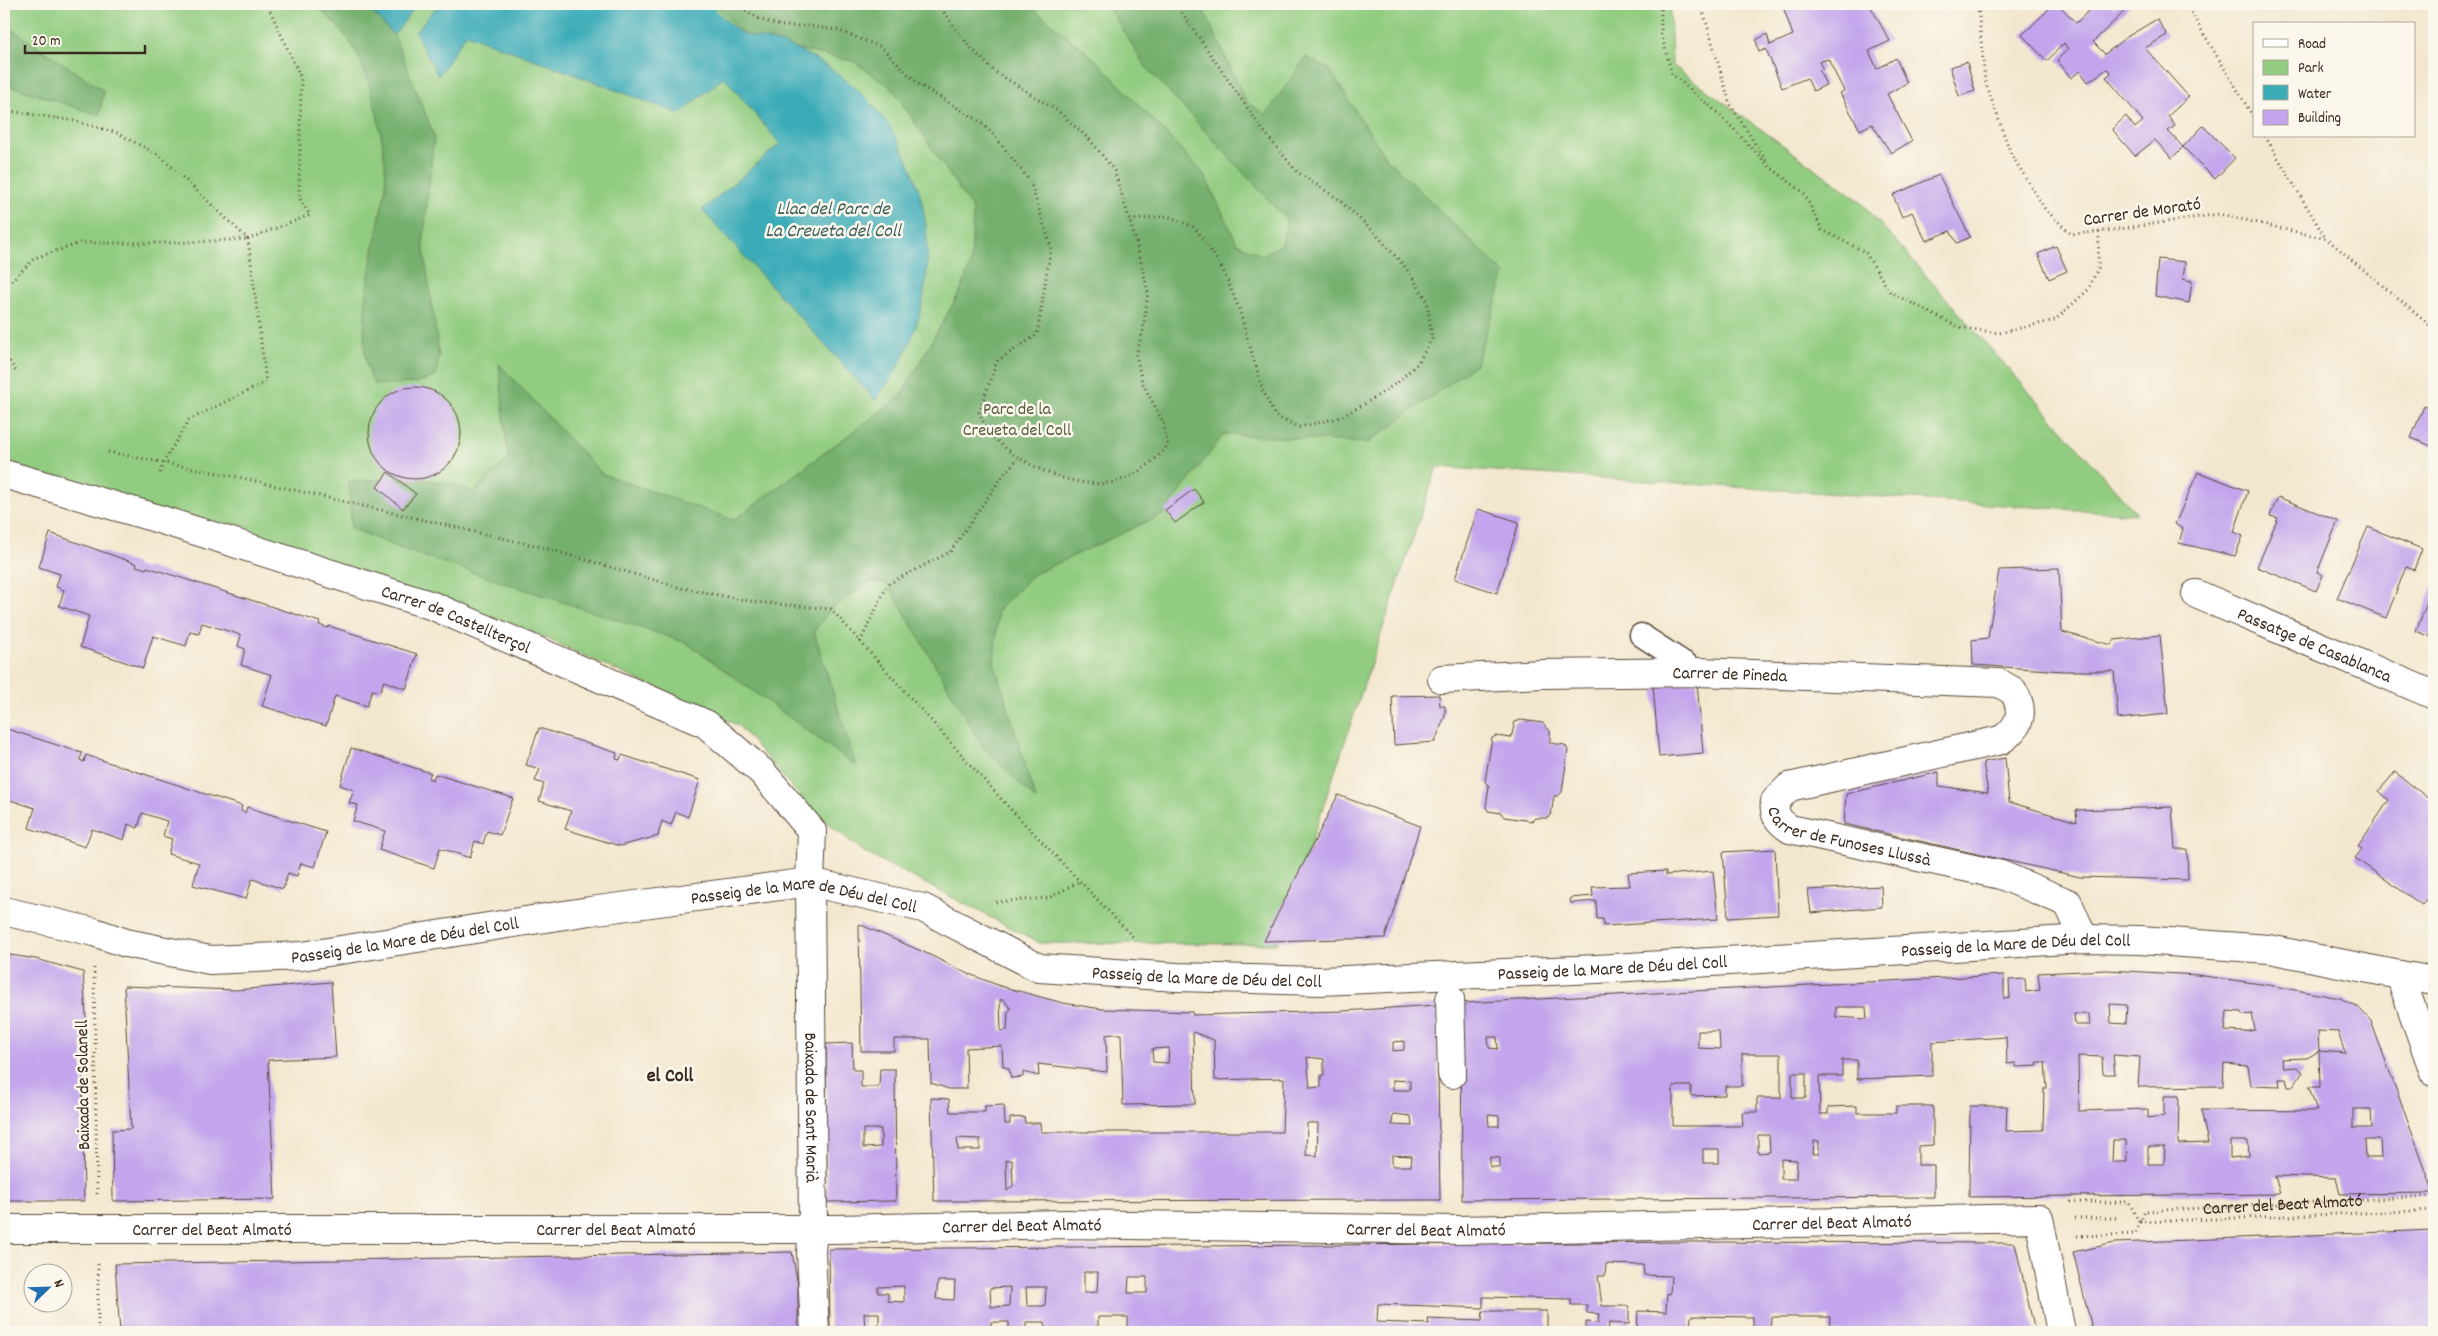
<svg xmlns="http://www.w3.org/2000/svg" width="2438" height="1336" font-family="Dekko,sans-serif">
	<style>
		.green { fill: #92cc80; stroke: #667b4f }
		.forest { fill: #75b06e; stroke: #586d46 }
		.water { fill: #3babb8; stroke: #3b6a6b }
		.building { fill: #c2a5ec; fill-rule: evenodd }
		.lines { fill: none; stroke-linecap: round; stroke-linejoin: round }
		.service-casing { stroke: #574639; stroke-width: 25 }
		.pedestrian-casing { stroke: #574639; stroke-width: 30 }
		.minor-casing { stroke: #574639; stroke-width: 30 }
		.tertiary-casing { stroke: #574639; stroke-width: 30 }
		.path { stroke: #574639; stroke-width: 3; stroke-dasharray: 1 4; stroke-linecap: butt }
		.service { stroke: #fff; stroke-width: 22 }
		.pedestrian { stroke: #fff; stroke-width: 28 }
		.minor { stroke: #fff; stroke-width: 28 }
		.tertiary { stroke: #fff; stroke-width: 28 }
		.labels { text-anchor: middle; stroke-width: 5; stroke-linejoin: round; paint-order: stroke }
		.street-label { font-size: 18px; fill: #3b2a1e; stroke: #fbf7ec }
		.park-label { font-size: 18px; fill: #555b3b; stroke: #fbf7ec }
		.water-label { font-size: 19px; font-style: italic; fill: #3b5e5c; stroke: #fbf7ec }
		.quarter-label { font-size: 20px; font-weight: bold; fill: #3b2a1e; stroke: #fbf7ec }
	</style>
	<rect width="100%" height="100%" fill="#fbf7ec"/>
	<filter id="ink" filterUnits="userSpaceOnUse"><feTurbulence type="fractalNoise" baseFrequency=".02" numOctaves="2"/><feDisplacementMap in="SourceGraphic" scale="10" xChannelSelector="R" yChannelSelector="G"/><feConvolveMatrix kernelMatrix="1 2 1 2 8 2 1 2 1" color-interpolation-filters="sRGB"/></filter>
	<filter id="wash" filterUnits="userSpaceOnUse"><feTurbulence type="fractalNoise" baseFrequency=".0096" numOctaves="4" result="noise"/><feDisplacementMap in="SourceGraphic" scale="20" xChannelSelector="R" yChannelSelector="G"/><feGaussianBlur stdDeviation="1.12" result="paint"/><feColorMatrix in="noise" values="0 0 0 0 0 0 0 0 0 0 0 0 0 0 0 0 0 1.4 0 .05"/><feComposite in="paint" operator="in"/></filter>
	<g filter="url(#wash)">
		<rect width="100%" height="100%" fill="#f3e8cf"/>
		<path class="green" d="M4,4H1670L1672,65L1860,201L2137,514L1437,467L1277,944L1040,943L864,852L813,811L739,726L521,627L4,462Z"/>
		<g class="forest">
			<path d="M316,4H365L394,35L434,136L423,243L439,355L436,376L416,383L375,385C349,347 377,233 386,187C386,146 373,79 352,45C343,30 327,17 316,4Z"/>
			<path d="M715,4H1028L1098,62L1204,174L1237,243L1262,255L1282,244L1287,220L1146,67L1106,4H1201L1246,102L1266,115L1306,57L1329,69L1385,157L1505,274L1476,364L1368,443L1224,434L1164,514L1032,575L998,610L994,662L1036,800L983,747L888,584L871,581L831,609L814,631L856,766L687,643L402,549L351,528L349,482C390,479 435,474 473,492L508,459L499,364L602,474L734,520L901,396L962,288L971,263L973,210L892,88L853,61L747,39Z"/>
			<path d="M4,24L104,91L99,115L4,84Z"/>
		</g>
		<g class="water">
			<path d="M365,4H417L394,35Z"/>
			<path d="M439,4H710C719,13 729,25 740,32C750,38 766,38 777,42C796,48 815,58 831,69C941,142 959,300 875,400L702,210L780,144L724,77L680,114L466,34L438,76L415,32Z"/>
		</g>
		<g id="blocks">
			<g class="building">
				<path d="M1782,4H1869L1890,41L1869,51L1877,69L1896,58L1907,83L1887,94L1912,141L1891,153L1872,124L1860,130L1840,93L1844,91L1828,59L1819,62L1823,69L1819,70L1826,85L1813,91L1807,78L1782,88L1766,49L1759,52L1756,40L1767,34L1770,45L1793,35Z"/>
				<path d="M2054,4H2058L2076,23L2096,4H2109L2114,8L2117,4H2132L2093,42L2105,54L2125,38L2157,19L2167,35L2145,48L2189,97L2168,116L2175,126L2168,131L2183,147L2172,158L2155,140L2135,156L2112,129L2126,116L2135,128L2143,121L2106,77L2111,73L2107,69L2088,82L2080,71L2071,78L2057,60L2068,49L2064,43L2047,61L2022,35Z"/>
				<path d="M1967,62L1975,91L1959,96L1950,67Z"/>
				<path d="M2203,126L2235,158L2215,179L2183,147Z"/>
				<path d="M1939,175L1970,237L1957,243L1950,231L1926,241L1912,212L1902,217L1893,195Z"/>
				<path d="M2056,246L2067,271L2049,279L2038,254Z"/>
				<path d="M2158,259L2185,262L2183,279L2192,281L2189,303L2155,296Z"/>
				<circle cx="415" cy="433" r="46"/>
				<path d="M2424,406L2434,410V447L2411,438Z"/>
				<path d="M388,472L416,494L403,509L377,487Z"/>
				<path d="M2198,472L2248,491L2234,532L2243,536L2235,556L2179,543L2183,529L2175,524Z"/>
				<path d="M1194,489L1204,502L1175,523L1165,510Z"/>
				<path d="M2278,497L2338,521L2317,572L2323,575L2316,591L2257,567L2278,518L2270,516Z"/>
				<path d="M1478,509L1519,522L1497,593L1455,579Z"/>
				<path d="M2368,527L2422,549L2414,570L2406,567L2386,618L2337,598Z"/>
				<path d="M50,533L137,564L136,566L146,569L147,567L320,622L319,625L328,628L329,626L417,654L406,689L384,681L380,692L372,690L367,706L335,696L326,726L262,706L272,675L241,665L245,649L238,646L241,635L202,623L199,634L190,632L186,646L153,636L143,668L80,647L89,616L59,606L64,590L56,587L60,574L39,567Z"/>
				<path d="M2059,568L2062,632L2112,645L2114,640L2160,635L2168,714L2118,719L2114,671H2064L1973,665L1972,640L1988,638L1999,570Z"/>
				<path d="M2434,585V638L2416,631Z"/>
				<path d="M1697,682L1703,753L1659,757L1653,685Z"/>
				<path d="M1439,695L1440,706H1445V716L1435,742L1394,745L1392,696Z"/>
				<path d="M1521,720L1543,723L1550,731V743L1565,745L1568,750L1562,792L1558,796H1554L1551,815L1548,818H1535L1532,821L1504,817L1501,813L1488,811L1486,807L1489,786L1485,782L1492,738L1496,736L1511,738L1515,722Z"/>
				<path d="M4,728L82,753L80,760L84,762L86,755L242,806L241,811L245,813L247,807L326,832L315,867L301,863L297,876L288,873L283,889L252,879L246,899L193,885L199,863L168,854L172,839L163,836L167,821L142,813L138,828L128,824L124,840L92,829L85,847L29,828L35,808L4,798L8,783L4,781Z"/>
				<path d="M539,728L617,753L616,759L620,760L622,755L700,780L688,817L676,812L671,825L662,821L658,836L620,846L565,829L571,811L539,801L544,784L535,781L540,769L526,765Z"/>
				<path d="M351,748L431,773L428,778L433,780L435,774L513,798L500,835L487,831L483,844L475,841L470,858L440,848L434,868L379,850L385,831L353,821L358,805L349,803L354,790L340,785Z"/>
				<path d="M2005,758L2009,802L2077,822L2076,810L2172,807L2175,849H2187L2188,880L2080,877L1844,824L1846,794L1939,772V786L1988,793L1983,762Z"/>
				<path d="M2395,772L2434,803V895L2431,892L2422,905L2355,858L2362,849L2358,846L2389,800L2379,791Z"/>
				<path d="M1338,795L1420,826L1385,938L1264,941Z"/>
				<path d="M1775,849L1778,915L1728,918L1723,852Z"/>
				<path d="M1666,871V875L1713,871L1718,919L1604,926L1603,919H1597L1596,901L1571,903L1570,898L1593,896L1592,887L1630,886L1628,873Z"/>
				<path d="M1881,886L1882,907L1811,913L1808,890Z"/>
				<path d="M859,924L928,954L964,972L1000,986L1063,1003L1102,1009L1192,1012L1193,1015L1343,1011L1437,1005L1440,1200L934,1201L931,1098L949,1099L950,1112H985V1106L1004,1105L1005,1124H1010V1118L1024,1117L1025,1123H1040L1041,1132H1282L1284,1078L1215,1080L1214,1040L1193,1032L1195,1104L1123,1105L1121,1034H1113L1106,1035L1107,1072L1038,1064L1039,1076L1023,1072V1077L1011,1078L1009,1069L1003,1066L1002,1046L966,1048L967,1089H949L931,1083L930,1039H894V1051H861ZM1003,999L1011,1009L1008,1012L1007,1030L1001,1031L1000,1000ZM1404,1041V1050L1393,1051V1042ZM1169,1048L1168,1063L1153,1062L1152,1049ZM1307,1057L1324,1059V1075H1321V1087L1310,1088ZM1393,1080L1410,1081V1090H1393ZM1393,1114L1411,1116L1412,1126L1392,1125ZM1307,1123H1318L1317,1156L1306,1155ZM957,1138L980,1139V1150H958ZM1392,1155L1412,1156L1411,1166H1392ZM1006,1160H1012L1013,1186L1007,1191Z"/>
				<path d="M4,954L36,959L83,972L87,1031L82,1043L84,1201H4Z"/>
				<path d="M2107,970L2197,975L2268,985L2340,998L2358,1007L2371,1021L2434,1193L2340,1194L2336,1178L2275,1176L2280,1194L1969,1197L1970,1106H2007L2006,1131L2043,1130L2044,1088H2047L2045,1062H2037L2038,1066L2016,1067V1063L2007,1064L2006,1037L1932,1042V1076L1857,1079V1060H1842V1076H1819L1820,1114H1828V1107L1857,1106V1113H1896V1106H1933V1145L1918,1146V1165H1934V1197L1462,1200L1461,1003L2004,975V999L2010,998L2009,980L2025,979L2026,992L2040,990L2038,973ZM2110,1004L2127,1005L2126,1024L2111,1023ZM1836,1007H1866L1867,1019L1836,1017ZM2227,1011L2241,1012L2242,1015L2252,1014L2255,1030L2244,1032L2225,1031ZM2074,1014H2089L2090,1025H2075ZM1698,1031H1719L1720,1049L1698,1048ZM2318,1031L2338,1032L2345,1053L2319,1051L2320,1087H2309L2317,1111L2201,1110L2208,1143L2178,1144L2179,1096H2164V1116L2148,1118V1109L2079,1111L2078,1056L2102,1057L2103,1074H2115L2113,1055L2140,1057L2138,1087L2223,1086L2224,1064L2248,1066L2251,1086L2280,1087L2279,1079H2286L2288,1087H2292L2303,1072L2297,1067L2284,1068L2282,1059L2307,1058L2319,1051ZM1488,1037H1497L1498,1049L1489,1048ZM1742,1054H1781V1098H1757V1112H1742L1743,1126H1673V1086H1691V1096L1725,1095V1086H1742ZM1792,1073H1806V1098H1792ZM2353,1109H2371L2372,1128H2353ZM1488,1115L1499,1116V1126H1489ZM1758,1135H1769L1770,1152L1758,1153ZM2365,1139H2380L2381,1158H2366ZM2113,1140H2126L2127,1162H2112ZM1814,1141H1819V1154H1813ZM2230,1141H2248L2249,1156L2230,1158ZM2148,1147H2165L2164,1164H2148ZM1703,1149H1719V1163H1703ZM1490,1157L1500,1158V1167H1490ZM1781,1159L1797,1160L1796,1179H1781Z"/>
				<path d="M331,982L336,1057L268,1060L275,1199L113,1201L112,1130L131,1129L124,986L235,990Z"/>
				<path d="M852,1043L853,1070H861V1087H879L880,1069H895L896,1201L827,1202L826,1044ZM863,1129H881V1147L863,1148Z"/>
				<path d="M2434,1230V1332H2093L2073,1252L2115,1243Z"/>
				<path d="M1694,1242L2015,1243L2035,1332H1829L1830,1317H1771L1770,1332H1753V1317L1691,1316L1690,1332H1637L1638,1311L1666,1312L1667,1294H1670L1671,1276L1644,1275L1643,1265L1606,1264L1605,1276H1598L1602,1306H1629V1324L1609,1323L1608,1332H1586V1322L1598,1323L1599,1314L1587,1313V1305H1571V1299L1483,1297V1308L1378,1304L1377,1322L1429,1324L1428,1319L1482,1321L1483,1311H1547V1332H1377V1329L1272,1330V1332H1128V1317H1098V1332H1045V1322H1026V1332H1009V1322H991V1332H879V1313H864L865,1332H830L829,1249ZM1084,1272H1098L1097,1292L1084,1293ZM1129,1277H1147V1293H1128ZM938,1281H955L954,1300L936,1299ZM904,1286V1302L888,1301V1293H878V1287ZM1010,1287L1009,1306L991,1307L990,1288ZM1026,1287H1046L1045,1306H1027Z"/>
				<path d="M792,1252L798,1285V1332H120L115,1264Z"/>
				<rect x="1554" y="1329" width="25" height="3"/>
			</g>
		</g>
	</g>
	<g filter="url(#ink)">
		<use href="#blocks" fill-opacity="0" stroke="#574639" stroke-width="1"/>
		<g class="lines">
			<defs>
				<path id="service" d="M1641,635L1698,672"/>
				<path id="pedestrian" d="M1450,999L1452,1074"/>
				<g id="minor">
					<path id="s2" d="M4,474L149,516L433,606L706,724L762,772L812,831L810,882L813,1228L811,1252L815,1332"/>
					<path id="s3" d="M2196,594L2434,695"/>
					<path id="s4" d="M1442,679L1542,674L1698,672L1999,683L2013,691C2026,712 2020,727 2001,740L1789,787L1775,801C1773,815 1779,822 1790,829L2001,875L2068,903L2084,939"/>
					<path d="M2400,975L2434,981"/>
					<path id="s5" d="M4,1229H833L1066,1224L1456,1230L2039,1218L2061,1332"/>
				</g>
				<g id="tertiary">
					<path id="s6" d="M4,911L94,932L126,943L210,960L302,956L590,911L810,882L923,908L1039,968L1177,977L1321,981L1597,969L2084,939L2140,940L2269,949L2400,975L2434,1072"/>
				</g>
			</defs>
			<use href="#service" class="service-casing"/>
			<use href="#pedestrian" class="pedestrian-casing"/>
			<use href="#minor" class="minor-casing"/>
			<use href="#tertiary" class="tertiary-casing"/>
			<g class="path">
				<path d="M732,4L762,20L782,26H808L837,30L881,47L918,84L978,120L993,134L1030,181L1051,247L1037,335L997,361L979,412C982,419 986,429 991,435C1017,463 1070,488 1108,483C1132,480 1154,463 1168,445L1163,422L1142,382L1136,354L1143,331L1148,292L1135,238L1114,170L1090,140L1058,111L994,71L968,45L938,4"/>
				<path d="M1661,4V33L1672,74L1718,113L1770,167L1804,193L1822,230L1865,252L1890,292L1958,327L1999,333L2055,320L2088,290L2098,268L2099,232"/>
				<path d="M1701,4L1730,104L1766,161"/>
				<path d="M2186,4L2254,118"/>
				<path d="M1978,7L1985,81L2011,154L2045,209L2071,234L2099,232L2219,214L2327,239L2434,329"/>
				<path d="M4,110L75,121L117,133L159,155L248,239"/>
				<path d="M2265,136L2326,239"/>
				<path d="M1130,220L1168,216L1194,227L1204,240L1223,270L1239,309L1263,391L1275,416L1299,427L1339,418L1366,403L1397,383L1417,364L1432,339L1427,300L1406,268L1374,232L1338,199L1297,172L1261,128L1176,4"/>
				<path d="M4,288L35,258L80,243H168L248,239"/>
				<path d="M4,353L17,373"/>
				<path d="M108,452L238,477L545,548L682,588L755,602L831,609L1003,801L1134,938"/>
				<path d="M160,473L164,461L189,420L266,382L248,239L310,215L299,198L301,78L267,4"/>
				<path d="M860,642L888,584L950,552L1004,474L1018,458"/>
				<path d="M996,902L1049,898L1080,881"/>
				<path d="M94,968L97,1194"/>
				<path d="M2070,1202H2129L2139,1222"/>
				<path d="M2075,1218H2117"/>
				<path d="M2140,1222L2434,1210"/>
				<path id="s1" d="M2077,1236L2135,1234L2145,1211L2434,1196"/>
				<path d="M98,1264V1332"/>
			</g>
			<use href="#service" class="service"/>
			<use href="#pedestrian" class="pedestrian"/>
			<use href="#minor" class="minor"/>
			<use href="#tertiary" class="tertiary"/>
		</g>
	</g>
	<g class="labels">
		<g class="street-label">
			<text transform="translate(2142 211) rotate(-8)" y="6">Carrer de Morató</text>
			<text dy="6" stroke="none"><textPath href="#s2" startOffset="475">Carrer de Castellterçol</textPath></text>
			<text dy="6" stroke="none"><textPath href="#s3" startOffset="129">Passatge de Casablanca</textPath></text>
			<text dy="6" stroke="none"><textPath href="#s4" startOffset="288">Carrer de Pineda</textPath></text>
			<text dy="6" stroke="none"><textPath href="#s4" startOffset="960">Carrer de Funoses Llussà</textPath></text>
			<text dy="6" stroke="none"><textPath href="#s6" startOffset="812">Passeig de la Mare de Déu del Coll</textPath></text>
			<text dy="6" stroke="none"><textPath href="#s6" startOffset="408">Passeig de la Mare de Déu del Coll</textPath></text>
			<text dy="6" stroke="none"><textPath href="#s6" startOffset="2042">Passeig de la Mare de Déu del Coll</textPath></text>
			<text dy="6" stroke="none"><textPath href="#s6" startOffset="1638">Passeig de la Mare de Déu del Coll</textPath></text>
			<text dy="6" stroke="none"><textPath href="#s6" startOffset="1232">Passeig de la Mare de Déu del Coll</textPath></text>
			<text transform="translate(82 1085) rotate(-91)" y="6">Baixada de Solanell</text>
			<text dy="6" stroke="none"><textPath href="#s2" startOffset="1174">Baixada de Sant Marià</textPath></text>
			<text dy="6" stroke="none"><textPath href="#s1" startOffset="221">Carrer del Beat Almató</textPath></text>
			<text dy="6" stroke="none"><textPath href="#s5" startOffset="1828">Carrer del Beat Almató</textPath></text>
			<text dy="6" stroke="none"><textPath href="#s5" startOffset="1018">Carrer del Beat Almató</textPath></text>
			<text dy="6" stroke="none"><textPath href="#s5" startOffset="612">Carrer del Beat Almató</textPath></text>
			<text dy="6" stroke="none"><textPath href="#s5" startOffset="208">Carrer del Beat Almató</textPath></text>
			<text dy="6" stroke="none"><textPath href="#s5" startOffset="1422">Carrer del Beat Almató</textPath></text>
		</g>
		<g class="park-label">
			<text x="1017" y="414">Parc de la<tspan x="1017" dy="21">Creueta del Coll</tspan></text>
		</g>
		<g class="water-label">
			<text x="833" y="214">Llac del Parc de<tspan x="833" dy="22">La Creueta del Coll</tspan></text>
		</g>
		<g class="quarter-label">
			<text x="670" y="1081">el Coll</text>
		</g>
	</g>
	<rect width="2438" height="1336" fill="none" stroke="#fbf7ec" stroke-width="20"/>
	<rect x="2253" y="22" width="162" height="115" fill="#fbf7ec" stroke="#aea59a"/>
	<rect x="2263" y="39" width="25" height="8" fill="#ffffff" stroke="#aea59a"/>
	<text x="2298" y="48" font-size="15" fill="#3b2a1e">Road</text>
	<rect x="2263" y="60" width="25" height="15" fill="#92cc80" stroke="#aea59a"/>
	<text x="2298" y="72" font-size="15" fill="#3b2a1e">Park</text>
	<rect x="2263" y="85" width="25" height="15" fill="#3babb8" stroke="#aea59a"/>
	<text x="2298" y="98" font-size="15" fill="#3b2a1e">Water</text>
	<rect x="2263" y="110" width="25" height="15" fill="#c2a5ec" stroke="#aea59a"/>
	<text x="2298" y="122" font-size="15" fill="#3b2a1e">Building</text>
	<g transform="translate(48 1288) rotate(67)"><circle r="24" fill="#fbf7ec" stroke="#aea59a"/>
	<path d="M0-4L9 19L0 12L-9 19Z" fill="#1f6fb2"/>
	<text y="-8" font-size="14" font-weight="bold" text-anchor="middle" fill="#3b2a1e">N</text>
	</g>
	<path d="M25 45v8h120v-8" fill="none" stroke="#3b2a1e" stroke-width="2.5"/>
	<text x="32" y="45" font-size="15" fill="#3b2a1e" stroke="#fbf7ec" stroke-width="4" paint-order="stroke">20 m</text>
</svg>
